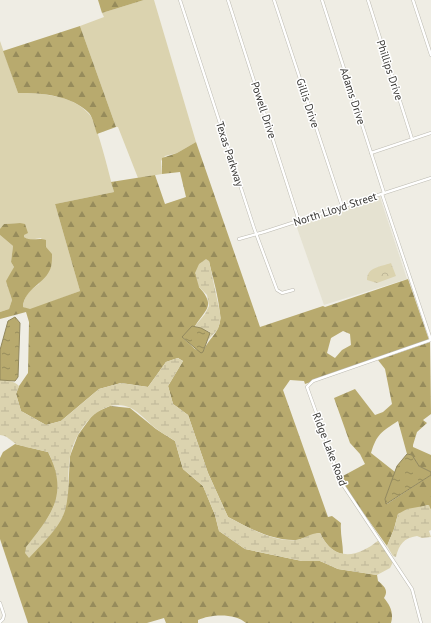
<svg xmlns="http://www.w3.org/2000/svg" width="431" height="623" font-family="'PT Sans',sans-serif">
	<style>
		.built { fill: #e5e2d1 }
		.grass { fill: #dbd3af }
		.forest { fill: url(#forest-firs); fill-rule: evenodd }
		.wetland { fill: url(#wetland-marsh) }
		.park { fill: url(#park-crowns) }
		.water { fill: url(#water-ripples); stroke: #91875c }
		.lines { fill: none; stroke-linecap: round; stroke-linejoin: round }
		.street-casing { stroke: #bcbab1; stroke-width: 3.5 }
		.street { stroke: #fff; stroke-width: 2.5 }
		.labels { text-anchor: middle; stroke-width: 3; stroke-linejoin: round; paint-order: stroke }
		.street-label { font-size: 11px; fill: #363532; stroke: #fff }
	</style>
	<defs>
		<pattern id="forest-firs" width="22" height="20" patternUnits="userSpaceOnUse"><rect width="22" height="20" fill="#b8aa6e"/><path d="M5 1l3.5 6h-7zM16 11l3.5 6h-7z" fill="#968b5b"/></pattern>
		<pattern id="wetland-marsh" width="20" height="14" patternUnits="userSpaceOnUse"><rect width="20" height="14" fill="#dbd3af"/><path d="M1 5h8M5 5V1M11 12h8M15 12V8" fill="none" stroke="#bdb697"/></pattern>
		<pattern id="park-crowns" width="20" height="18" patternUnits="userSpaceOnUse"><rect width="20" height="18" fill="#dbd3af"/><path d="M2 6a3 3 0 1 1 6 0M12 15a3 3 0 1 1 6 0" fill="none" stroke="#bdb697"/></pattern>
		<pattern id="water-ripples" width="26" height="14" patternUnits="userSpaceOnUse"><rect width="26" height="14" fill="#b8aa6e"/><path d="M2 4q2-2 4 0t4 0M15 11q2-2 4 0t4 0" fill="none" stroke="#968b5b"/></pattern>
	</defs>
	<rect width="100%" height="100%" fill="#efede4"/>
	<path class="built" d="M380,197L407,279L324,305L296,225Z"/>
	<g class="grass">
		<path d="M144,0H154L196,142L177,153L165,156L161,161L162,174L138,178L118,127H116L80,26L104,17L102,13Z"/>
		<path d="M0,41L18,93C41,93 73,95 89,114C97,122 110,178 114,192L55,204L80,291L30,310L23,307C24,295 30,290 39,284L46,247L41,238L29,240L24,237L20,223L4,224L0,231Z"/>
		<path d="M0,235L13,246L11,262L14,267C9,277 8,289 12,300L9,309L0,312Z"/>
	</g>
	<g class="forest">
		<path d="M98,0H144L102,13Z"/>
		<path d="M80,26L116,127L97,134C95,128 93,118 89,113C71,95 42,93 18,93L3,51Z"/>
		<path d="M196,142L260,327L323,306L325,307L408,279L429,340L305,384L304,381L290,380L283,390L328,517L332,516L341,523C340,534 343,543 343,554C331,552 325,543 320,533C314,534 300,540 296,540C272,541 249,528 228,517L208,473L188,415L173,404L168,386L183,361L178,358L166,362L148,387L121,383L99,389L61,421L46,425L21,411L16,394L19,386L28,373L29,322L26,312L0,319V312L9,309L12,300L6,281L14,267L11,262L13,246L0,235V229L4,224L20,223L25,224L28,233L24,235V237C32,242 38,237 46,240V247L52,254C52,258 52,263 51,267C46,284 24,288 23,307L30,309L80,291L55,204L114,192L111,182L155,175L165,204L186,197L180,172L162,174V158L177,153ZM209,261C212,276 225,316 218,328C214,337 207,341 203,352L195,349L182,337L192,327L195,326C206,309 216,306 199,287ZM343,331L350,334L351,345L342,350L335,358L327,353L331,338Z"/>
		<path d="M430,342L431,414L423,420L427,423L417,432L413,445V447L431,455V472L419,466L412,455L407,454L398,421C381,432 377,434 371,453L395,472L385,499L387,504L431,475V510L428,505L398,514L394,529L387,546L347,490L341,477L365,464L360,454L350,443L334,398L355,389L375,415L383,412L392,404L385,369L378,360Z"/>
		<path d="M110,406L130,408L156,429L175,441L183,469L203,486L215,515L219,531L245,549L302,561H320L338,569L377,575L378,581C384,586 389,590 384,598C390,605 394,613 391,623H246C235,613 211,614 198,620V623H166L164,618L147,623H28L0,539V458L3,452L15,444L48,452C53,462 60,475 59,487C57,511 37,534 25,553L68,493L70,456L78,435L94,413Z"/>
	</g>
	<g class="wetland">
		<path d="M206,259L209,261L221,318L218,329L208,340L210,332L195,326L205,314L209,306L207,295L199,287L195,273L199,264Z"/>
		<path d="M177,358L183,361L168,386L173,404L188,415L208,473L228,517C249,528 273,542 296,540C305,539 309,533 320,533C334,562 357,558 379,540L393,562L390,568L377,575L338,569L320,561H302L245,549L219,531L215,515L203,486L183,469L175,441C168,436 161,433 154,427C147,421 140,413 131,408C101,394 74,432 70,457C66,477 72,501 61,520C53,534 40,546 29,558L25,553L26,547C52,514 69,494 48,452C41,450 19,446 16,444C10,440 8,436 0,435V380C8,381 13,380 19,386L16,394L21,411L46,425L61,421L99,389L121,383L148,387L166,362Z"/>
		<path d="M429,505L431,510V530L429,531L431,537L422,538L417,536C404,538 399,544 396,557L393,556L387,546L394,529L398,514L407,509Z"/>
	</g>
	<path class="park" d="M391,263L396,276L377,283L367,280C367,267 380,267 391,263Z"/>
	<g class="water">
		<path d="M15,317L20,323L18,377L15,381L0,380V350L8,321Z"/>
		<path d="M192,326L201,328L210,333L203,352L201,353L182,337Z"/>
		<path d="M407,454L412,455L419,466L431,472V475L386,504L385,499L397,466Z"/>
	</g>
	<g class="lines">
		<defs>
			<g id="street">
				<path d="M180,0L254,228L277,290L282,293L293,290"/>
				<path d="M228,0L299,221"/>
				<path d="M274,0L342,206"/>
				<path d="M322,0L384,193"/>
				<path d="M368,0L412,139"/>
				<path d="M413,0L431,55"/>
				<path d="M371,153L431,133"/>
				<path d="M382,194L431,340"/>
				<path d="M239,239L264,232L431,178"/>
				<path d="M0,603L4,615L3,619L0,622"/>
				<path d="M421,623L412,589L341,482L307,387L313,381L431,340"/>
			</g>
		</defs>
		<use href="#street" class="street-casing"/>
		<use href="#street" class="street"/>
	</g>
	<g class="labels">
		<g class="street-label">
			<text transform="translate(390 70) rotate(72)" y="4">Phillips Drive</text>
			<text transform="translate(353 96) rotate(72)" y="4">Adams Drive</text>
			<text transform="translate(308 103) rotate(72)" y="4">Gillis Drive</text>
			<text transform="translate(264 110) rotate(72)" y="4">Powell Drive</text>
			<text transform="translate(230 154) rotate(72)" y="4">Texas Parkway</text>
			<text transform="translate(335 209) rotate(-18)" y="4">North Lloyd Street</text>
			<text transform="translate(330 449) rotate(69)" y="4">Ridge Lake Road</text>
		</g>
	</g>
</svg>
